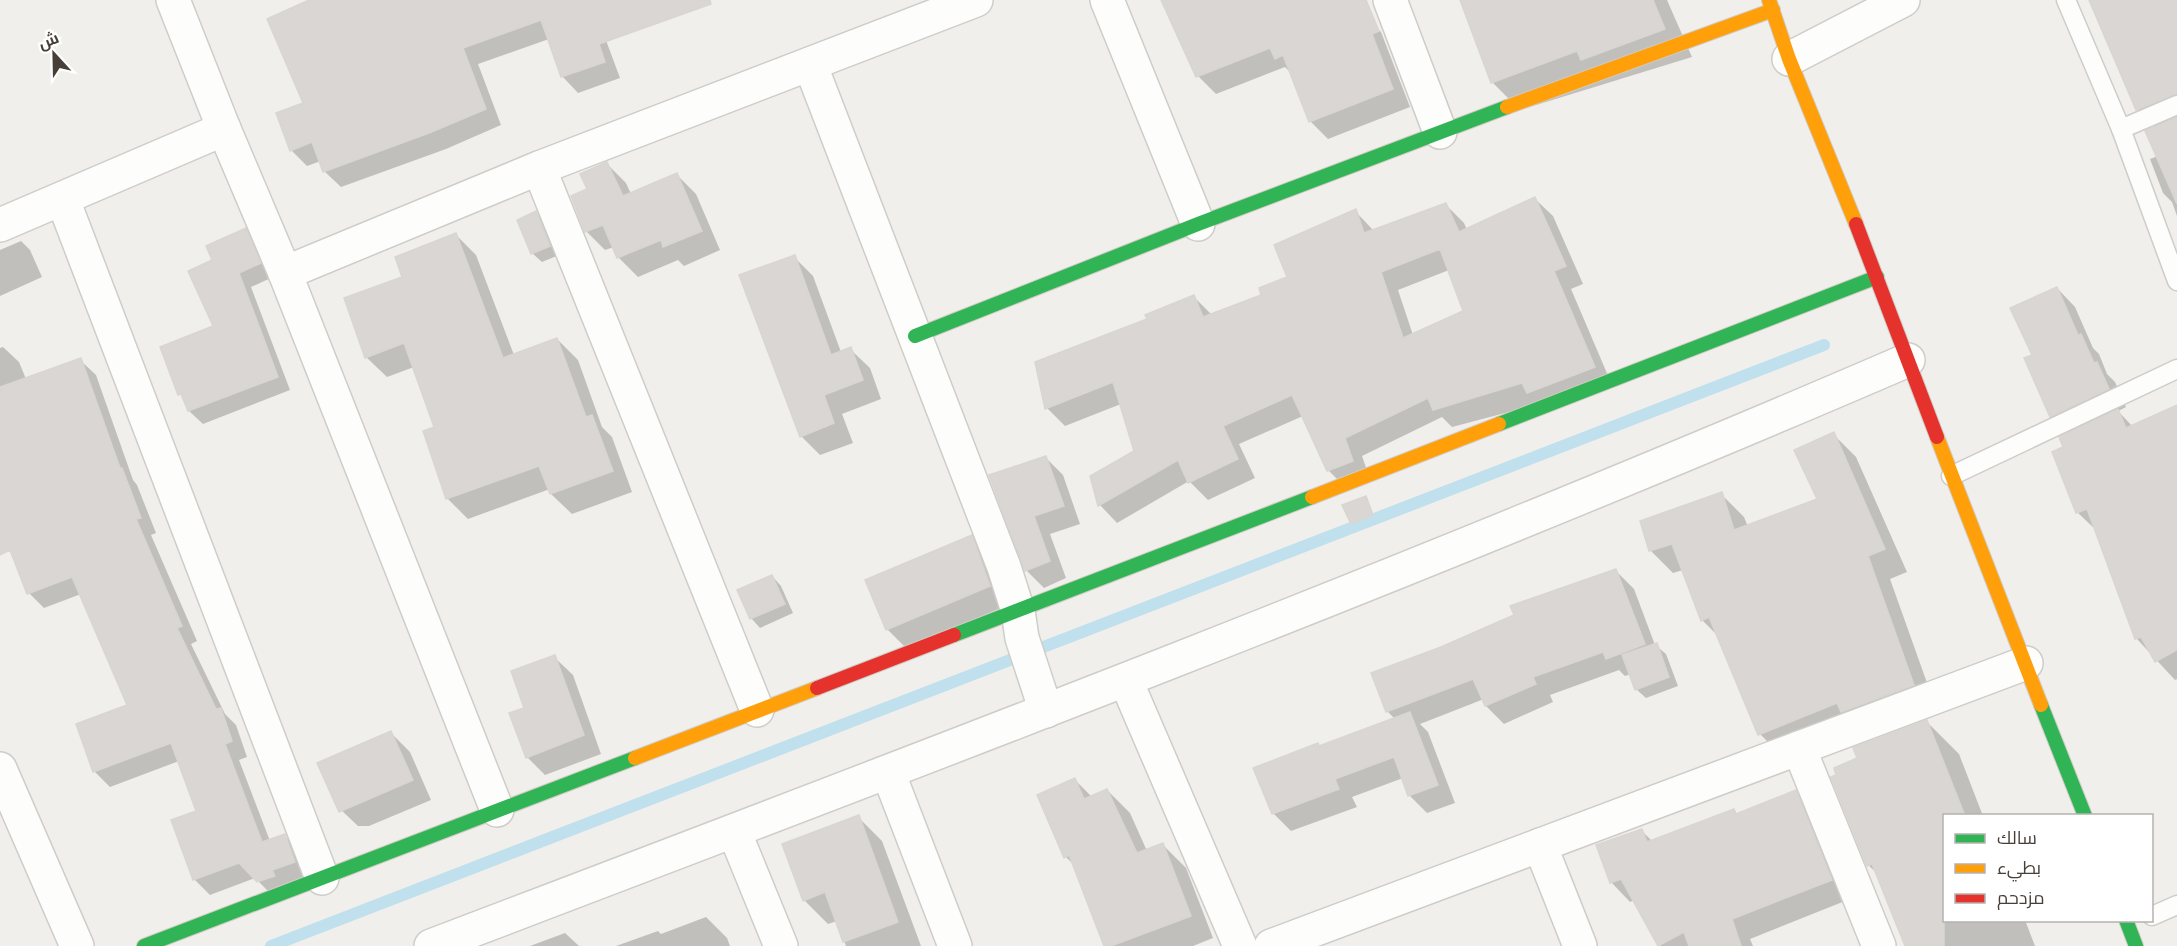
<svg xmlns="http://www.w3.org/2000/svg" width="2177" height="946" font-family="'Archivo Narrow',Cairo,sans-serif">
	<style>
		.shadow { fill: #0003; fill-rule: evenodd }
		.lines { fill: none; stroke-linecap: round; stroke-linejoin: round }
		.stream { stroke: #bfe0ec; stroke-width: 12 }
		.building { fill: #d9d6d3; stroke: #d9d6d2; stroke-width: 1.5; fill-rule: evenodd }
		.lane-casing { stroke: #cfcdca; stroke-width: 21 }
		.street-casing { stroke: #cfcdca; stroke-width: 36 }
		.fast-casing { stroke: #d0cbc3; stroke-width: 16 }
		.slow-casing { stroke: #d0cbc3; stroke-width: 16 }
		.jam-casing { stroke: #d0cbc3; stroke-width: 16 }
		.lane { stroke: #fdfdfc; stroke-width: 18 }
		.street { stroke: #fdfdfc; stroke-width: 33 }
		.fast { stroke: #30b455; stroke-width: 14 }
		.slow { stroke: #ff9f0a; stroke-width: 14 }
		.jam { stroke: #e5322d; stroke-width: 14 }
	</style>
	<rect width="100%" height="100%" fill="#f1efec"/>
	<g class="shadow">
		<path d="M313,0H591L620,78L578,93L562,76L549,39L478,64L501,125L446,149L341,187L324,171L321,161L307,166L291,150L305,104Z"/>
		<path d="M1162,0H1349L1381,32L1410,107L1328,139L1310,121L1291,73L1285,67L1216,94L1198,76Z"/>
		<path d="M1461,0H1667L1692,57L1520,110L1492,82Z"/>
		<path d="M2090,0H2177V216L2172,202L2163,193L2150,159L2158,156L2156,128L2138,109Z"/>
		<path d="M607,164L626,183L631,194L677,175L696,194L720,250L684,266L678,260L638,277L619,258L614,247L605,250L586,231L589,190Z"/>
		<path d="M1535,199L1553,216L1583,284L1571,289L1612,385L1452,427L1442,417L1362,456L1370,479L1346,488L1328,470L1303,416L1239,444L1255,478L1208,500L1189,481L1117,523L1100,505L1135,451L1121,404L1065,426L1047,408L1037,362L1149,320L1194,297L1212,315L1263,296L1289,277L1355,211L1374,231L1446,205L1464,223L1467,230ZM1449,270L1465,312L1413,335L1398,290Z"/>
		<path d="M536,213L545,222L559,255L542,262L532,253Z"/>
		<path d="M245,230L259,244L273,277L251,287L290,390L203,424L189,411L185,399L180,394L215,327L214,260Z"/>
		<path d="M456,235L476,255L514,355L557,339L578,360L602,427L612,437L632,492L572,514L551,494L550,489L468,519L447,498L436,428L414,367L387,377L366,357L404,277Z"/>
		<path d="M21,241L30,250L42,277L0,296V250Z"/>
		<path d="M794,257L813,276L841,352L850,349L870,368L881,399L842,414L853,443L820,455L801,436Z"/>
		<path d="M2057,288L2075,307L2093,348L2099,354L2107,374L2115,382L2126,407L2118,411L2133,427L2177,407V679L2175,680L2137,639L2097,531L2077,512L2065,448L2069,434L2051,416L2034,356Z"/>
		<path d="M3,347L19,362L26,379L80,360L96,375L133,480L137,485L156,533L151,535L197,641L191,644L225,714L236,725L247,757L239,760L270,841L285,836L300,851L310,878L274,897L255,878L210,895L194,879L198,812L179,761L110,787L95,772L78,725L129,706L81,594L44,608L29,593L14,556L8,550L0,531V348Z"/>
		<path d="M1833,434L1856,457L1907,572L1890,579L1936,708L1783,757L1760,734L1719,637L1702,620L1683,570L1673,573L1650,550L1721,494L1744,517L1748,527L1819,500Z"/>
		<path d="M1045,457L1063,475L1080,524L1050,534L1066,578L1044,588L1026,570L991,476Z"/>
		<path d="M971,537L990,556L1008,605L906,648L887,629Z"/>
		<path d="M1616,571L1634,589L1655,645L1666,654L1678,686L1646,698L1636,689L1631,674L1625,676L1619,670L1550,695L1553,702L1504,724L1486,706L1484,699L1420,724L1428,732L1455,803L1427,813L1409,795L1403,778L1352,797L1357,807L1291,831L1273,813L1320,748L1395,719L1387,711L1441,648Z"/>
		<path d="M772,576L781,586L793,613L760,628L751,618Z"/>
		<path d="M554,657L573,675L601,754L545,775L527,757L526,708Z"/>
		<path d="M1927,722L1959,754L1983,816H1944V920H2025L2035,946H1907L1879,875L1868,865L1859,759Z"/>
		<path d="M391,733L410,752L431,800L369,826H358L338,807Z"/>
		<path d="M1075,780L1092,797L1107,790L1130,813L1147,851L1163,845L1186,868L1213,938L1193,946H1106L1075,866L1066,857Z"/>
		<path d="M1796,792L1815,812L1850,899L1750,939L1753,946H1660L1634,900L1630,902L1611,882L1642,831L1653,842L1734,811L1738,815Z"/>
		<path d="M858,817L882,841L921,946H846L837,921L828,924L804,900Z"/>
		<path d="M706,917L727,938L730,946H616L658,931L661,934Z"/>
		<path d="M565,933L579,946H530Z"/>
	</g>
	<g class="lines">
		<path class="stream" d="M271,946L1824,345"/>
	</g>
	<g class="building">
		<path d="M309,0H710L711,4L599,44L605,62L561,77L541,20L463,48L486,109L429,133L323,172L312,142L290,151L276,113L303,103L267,19Z"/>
		<path d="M1161,0H1366L1379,31L1372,34L1393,89L1309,122L1283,55L1275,59L1270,48L1196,77Z"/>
		<path d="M1460,0H1653L1665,29L1581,60L1577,51L1491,83Z"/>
		<path d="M2089,0H2177V94L2136,110Z"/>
		<path d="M2177,117V204L2145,131Z"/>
		<path d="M607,162L623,196L677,173L702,231L663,247L661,240L617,258L603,225L585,232L571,196L587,189L580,174Z"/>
		<path d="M1535,197L1566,266L1554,271L1595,367L1527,393L1522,383L1433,410L1428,398L1345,438L1353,461L1327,471L1292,395L1223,426L1238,459L1188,483L1178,460L1098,506L1090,476L1134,451L1113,382L1045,409L1035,362L1147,319L1145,315L1194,295L1203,317L1261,295L1259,288L1287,277L1274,245L1356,209L1364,233L1446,203L1459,232ZM1440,249L1463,311L1403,338L1381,272Z"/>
		<path d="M536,211L550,246L531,254L517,220Z"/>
		<path d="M246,228L261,263L239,273L278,377L188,411L181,394L178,395L160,347L213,326L188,271L212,260L206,246Z"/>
		<path d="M456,233L503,358L557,338L586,417L592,415L613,471L550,494L539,466L446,499L423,431L434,427L404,343L365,358L344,298L402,277L395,257Z"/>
		<path d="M795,255L831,355L851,347L863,380L824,395L834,423L800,437L739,275Z"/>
		<path d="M2057,287L2078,335L2081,334L2094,363L2097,362L2109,389L2050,417L2024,358L2032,355L2010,308Z"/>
		<path d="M81,358L120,468H122L141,518L136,519L182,626L177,628L216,709L221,708L232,741L225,744L262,842L285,834L295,862L272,870L275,876L257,882L239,863L193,880L171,820L196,811L171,743L93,772L76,724L127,705L72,577L27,594L10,550L0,555V387Z"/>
		<path d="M2177,405V650L2155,662L2141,637L2135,639L2087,509L2076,513L2052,452L2063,447L2059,437L2118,409L2126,428Z"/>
		<path d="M1834,432L1885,549L1868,556L1914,685L1841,712L1837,703L1758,735L1709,617L1701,621L1672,544L1649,551L1640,521L1722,492L1734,530L1817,499L1794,450Z"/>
		<path d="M1046,456L1064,506L1034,516L1050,561L1025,571L989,475Z"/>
		<path d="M1366,496L1373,515L1351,524L1342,505Z"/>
		<path d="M972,535L990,586L886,630L865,580Z"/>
		<path d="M1616,569L1645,644L1606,659L1603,652L1533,677L1536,684L1485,706L1473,679L1386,712L1371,673L1441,647L1514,615L1510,606Z"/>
		<path d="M772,575L785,604L750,619L737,590Z"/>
		<path d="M1657,643L1669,677L1635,690L1622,655Z"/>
		<path d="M555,655L584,735L526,758L509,713L524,708L511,671Z"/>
		<path d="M1410,712L1438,785L1408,796L1394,757L1335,779L1339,789L1272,814L1253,768L1318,743L1319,746Z"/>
		<path d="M1927,720L1965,816H1944V946H1905L1872,864L1867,866L1831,777L1836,775L1834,768L1857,758L1853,748Z"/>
		<path d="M391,731L413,780L339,812L317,763Z"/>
		<path d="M1075,778L1084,799L1107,789L1137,853L1163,843L1191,916L1111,946H1104L1069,855L1064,858L1037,795Z"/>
		<path d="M1796,790L1832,880L1732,919L1741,946H1689L1684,932L1658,946L1621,879L1610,883L1596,845L1642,829L1647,842L1734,809L1736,814Z"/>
		<path d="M859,815L898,922L843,942L825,892L803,901L782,844Z"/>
	</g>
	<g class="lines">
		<defs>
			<g id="lane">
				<path d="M2066,0L2121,129L2177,281"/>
				<path d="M2121,129L2177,105"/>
				<path d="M1951,476L2177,369"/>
				<path d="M2152,916L2177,905"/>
			</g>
			<g id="street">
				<path d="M173,0L224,129L285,273L497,810"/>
				<path d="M1107,0L1198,224"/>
				<path d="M1390,0L1440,132"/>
				<path d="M1789,59L1903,0"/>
				<path d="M810,64L1004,567L1018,611L1022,638L1046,711"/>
				<path d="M539,168L757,710"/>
				<path d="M63,200L322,878"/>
				<path d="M0,225L224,129"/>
				<path d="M285,273L539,168L976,0"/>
				<path d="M1126,681L1240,946"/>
				<path d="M1799,748L1879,946"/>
				<path d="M0,769L77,946"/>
				<path d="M888,772L955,946"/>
				<path d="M734,831L781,946"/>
				<path d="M1540,845L1580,946"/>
				<path d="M431,946C926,758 1421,570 1908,360"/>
				<path d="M1271,946L2026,663"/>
			</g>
			<g id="fast">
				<path d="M915,336L1198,224L1507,107"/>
				<path d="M1499,424L1877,277"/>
				<path d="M954,635L1312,497"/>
				<path d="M2041,705L2085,816"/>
				<path d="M2126,920L2136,946"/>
				<path d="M144,946L635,758"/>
			</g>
			<g id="slow">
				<path d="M1769,0L1789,59L1856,224"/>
				<path d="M1507,107L1773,10"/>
				<path d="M1937,437L2041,705"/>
				<path d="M1312,497L1499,424"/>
				<path d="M635,758L817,688"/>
			</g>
			<g id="jam">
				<path d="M1856,224L1937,437"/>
				<path d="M817,688L954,635"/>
			</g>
		</defs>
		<use href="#lane" class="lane-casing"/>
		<use href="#street" class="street-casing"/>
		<use href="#fast" class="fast-casing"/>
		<use href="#slow" class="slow-casing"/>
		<use href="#jam" class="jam-casing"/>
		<use href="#lane" class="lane"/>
		<use href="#street" class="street"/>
		<use href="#fast" class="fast"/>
		<use href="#slow" class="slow"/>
		<use href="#jam" class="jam"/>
	</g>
	<rect x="1943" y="814" width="210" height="108" fill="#ffffff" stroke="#b5b2af" stroke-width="1.5"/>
	<rect x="1955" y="834" width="30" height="9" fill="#30b455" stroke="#b5b2af" stroke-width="1.5"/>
	<text x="1997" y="844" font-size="18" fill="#473f38">سالك</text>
	<rect x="1955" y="864" width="30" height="9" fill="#ff9f0a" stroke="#b5b2af" stroke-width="1.5"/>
	<text x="1997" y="874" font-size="18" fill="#473f38">بطيء</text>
	<rect x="1955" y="894" width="30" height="9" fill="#e5322d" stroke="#b5b2af" stroke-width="1.5"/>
	<text x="1997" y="904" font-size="18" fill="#473f38">مزدحم</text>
	<g transform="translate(54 54) rotate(338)" stroke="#ffffff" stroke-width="4.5" paint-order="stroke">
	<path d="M0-4.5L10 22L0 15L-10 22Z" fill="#473f38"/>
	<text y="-9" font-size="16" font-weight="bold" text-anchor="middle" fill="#473f38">ش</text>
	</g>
</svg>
